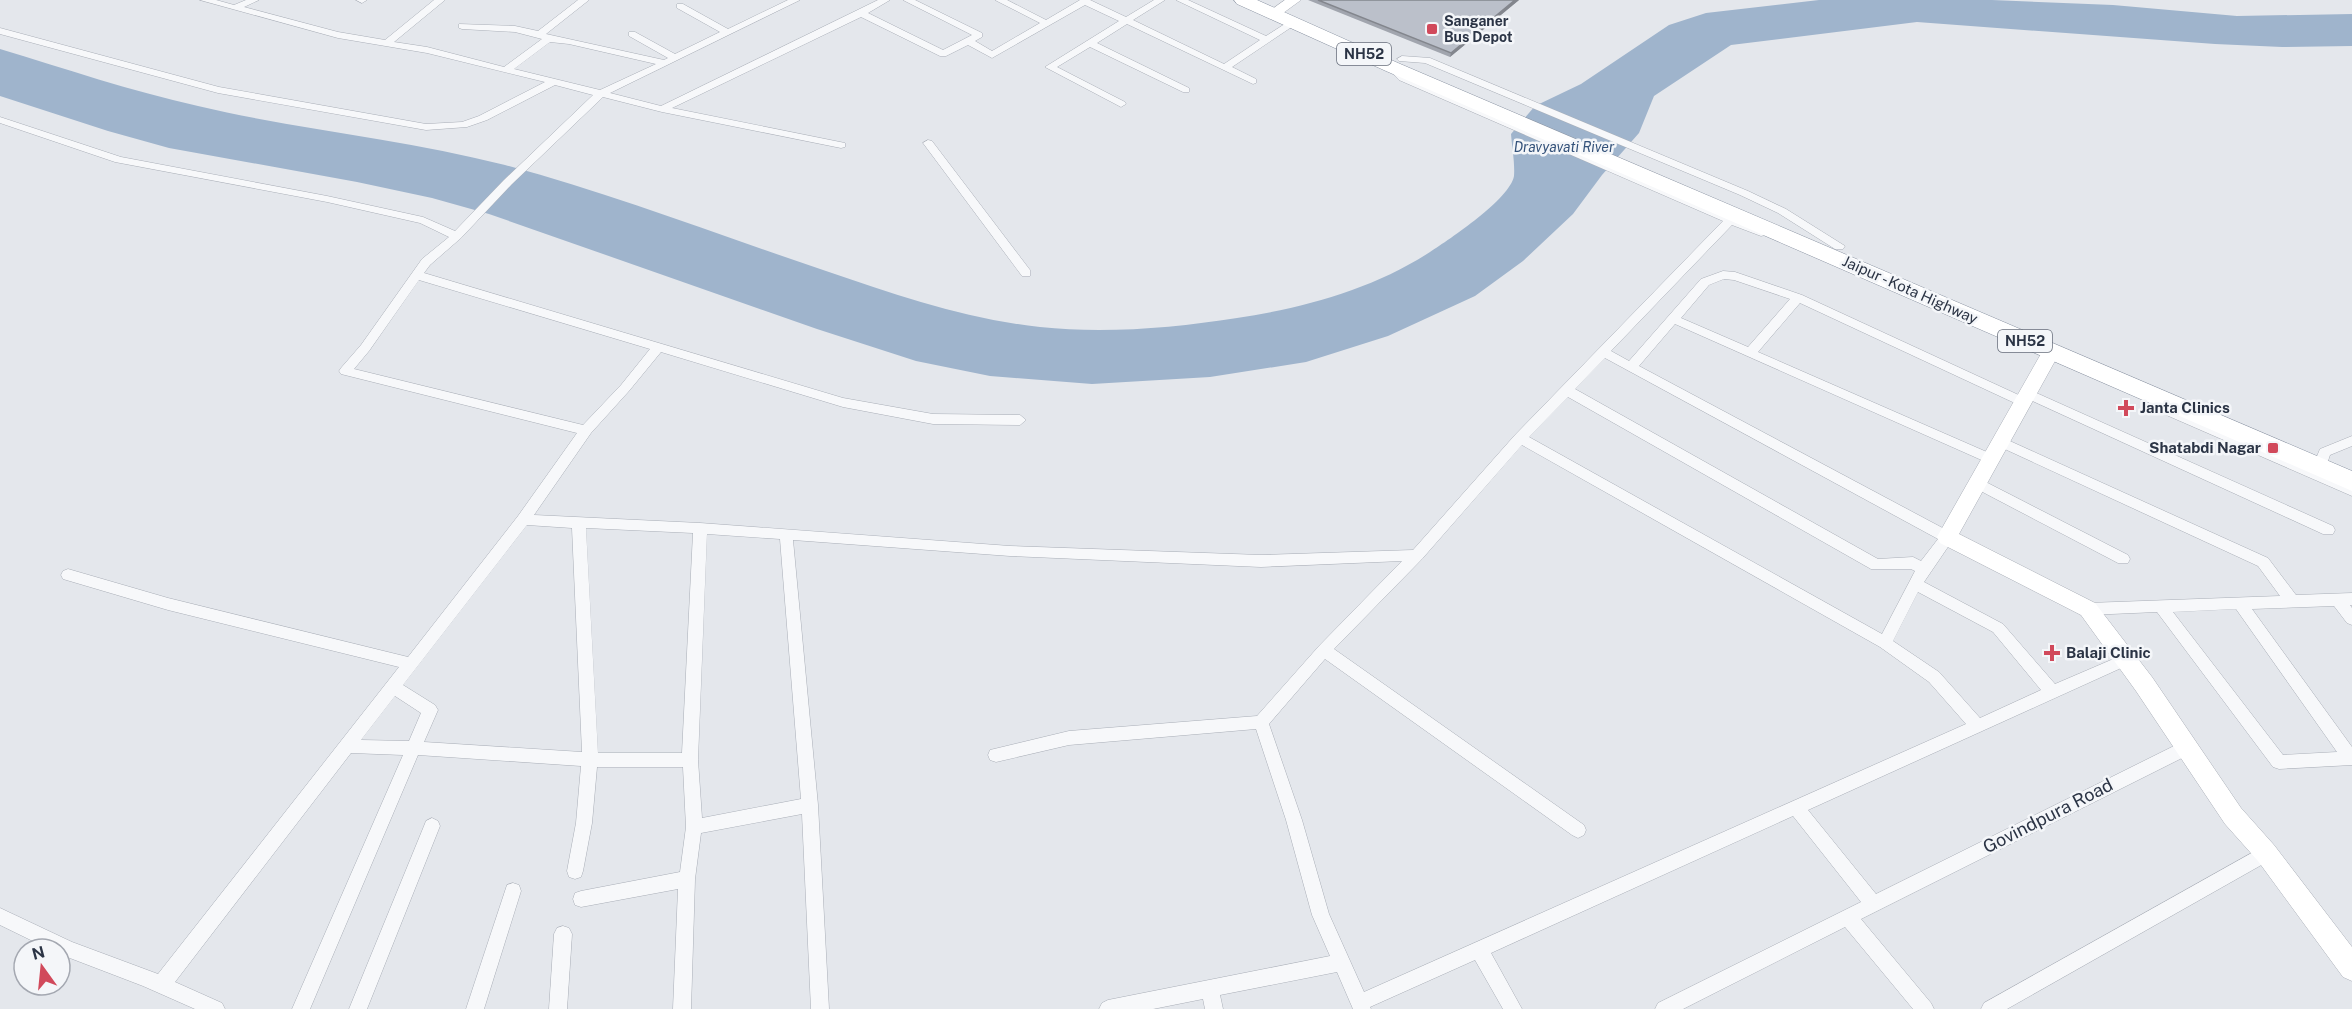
<svg xmlns="http://www.w3.org/2000/svg" width="2352" height="1009" font-family="'Public Sans',sans-serif">
	<style>
		.water { fill: #9fb4cc }
		.lines { fill: none; stroke-linecap: round; stroke-linejoin: round }
		.street-casing { stroke: #a9aeb7; stroke-width: 1 }
		.secondary-casing { stroke: #a9aeb7; stroke-width: 1 }
		.highway-casing { stroke: #8b94a3; stroke-width: 1 }
		.street { fill: #f7f8fa; fill-rule: evenodd }
		.secondary { fill: #fff; fill-rule: evenodd }
		.highway { fill: #fff; fill-rule: evenodd }
		.wall { fill: #a1a5ae }
		.shaded-wall { fill: #83868d }
		.building { fill: #bbc0ca; stroke: #83868d; stroke-width: 1.5 }
		.poi-dot { fill: #d1495b; stroke: #f4f6f9; stroke-width: 2 }
		.labels { text-anchor: middle; stroke-width: 5; stroke-linejoin: round; paint-order: stroke }
		.far-poi-label { font-size: 14px; font-weight: bold; fill: #2b3445; stroke: #f4f6f9; text-anchor: start }
		.shield { fill: #f4f6f9; stroke: #676e7b; stroke-width: 1.5 }
		.shield-label { font-size: 14px; font-weight: bold; fill: #2b3445 }
		.far-water-label { font-size: 14px; font-style: italic; fill: #34527a; stroke: #f4f6f9 }
		.street-label { font-size: 15px; fill: #2b3445; stroke: #f4f6f9 }
		.poi-label { font-size: 15px; font-weight: bold; fill: #2b3445; stroke: #f4f6f9; text-anchor: start }
		.near-street-label { font-size: 18px; fill: #2b3445; stroke: #f4f6f9 }
	</style>
	<rect width="100%" height="100%" fill="#e4e7ec"/>
	<path class="water" d="M1819,0H1992L2113,5L2237,16L2352,14V46L2282,47L2215,44L1917,22L1731,45L1654,96L1639,133L1602,175L1573,214L1523,261L1475,296L1388,336L1306,362L1210,377L1092,384L990,376L916,361L817,329L489,214L432,198L357,182L169,148L108,131L0,96V49C66,69 131,91 198,106C299,130 404,139 505,165C613,194 719,235 826,271C896,295 966,319 1040,327C1104,334 1173,328 1237,318C1304,308 1373,289 1430,252C1450,239 1510,199 1514,176C1515,163 1512,147 1511,134L1535,106L1581,84L1669,25L1706,13Z"/>
	<g class="lines">
		<defs>
			<g id="street">
				<path d="M200,0H216L234,5L246,0H259L244,7L338,32L385,40L434,0H445L394,42L427,47L504,67L542,39L515,32L462,29L459,28V24L515,26L538,31L578,0H589L546,34L664,60L668,58L629,36V32H635L675,54L720,32L677,8V4H683L728,29L788,0H800L610,93L661,106L878,0H890L868,13L943,50L972,35L903,0H915L982,33V37L975,41L992,51L1040,23L995,0H1007L1046,20L1080,0H1090L1126,17L1154,0H1165L1133,20L1224,64L1260,40L1176,0H1188L1266,36L1291,20L1299,22L1232,67L1256,79V83L1253,84L1127,24L1097,43L1189,88V92H1183L1090,47L1057,67L1125,102L1126,104L1121,107L1045,67L1119,21L1085,5L992,58L968,45L946,56H940L861,17L672,108L845,143V147L841,148L662,112L603,97L512,184L461,238L430,265L424,273L843,398L933,414L1020,415L1026,420L1020,425L933,424L843,407L661,352L629,391L591,433L534,515L700,523L1010,546L1261,555L1413,550L1515,435L1723,221L1399,80L1387,67L1392,64L1405,76L1765,231V235L1761,236L1732,225L1611,351L1629,361L1701,279L1723,271L1735,272L1802,295L2023,397L2022,394L2024,391H2032L2333,526L2335,530L2333,534H2323L2028,399L2029,402L2027,405H2019L1800,303L1758,352L1996,456L1998,459L1996,462H1986L1675,324L1639,366L1952,533L1954,537L1952,541L1924,582L2003,624L2055,684L2125,654L2130,656L2132,660L2130,664L1808,810L1876,894L2180,743L2186,741L2192,743L2194,748L2192,753L1861,919L1931,1003L1934,1009H1913L1845,927L1683,1009H1655L1658,1003L1861,902L1793,816L1491,953L1522,1009H1503L1475,960L1370,1007L1371,1009H1353L1337,972L1220,995L1223,1009H1205L1203,999L1153,1009H1099L1102,1003L1108,1000L1330,956L1312,915L1286,820L1256,729L1069,745L996,762L990,760L988,755L990,750L1069,731L1257,716L1319,646L1402,561L1261,567L1010,556L793,540L818,805L829,1009H811L802,814L701,833L695,879L691,1009H673L678,889L581,907L575,905L573,899L575,893L581,891L680,872L686,827L683,767H597L592,823L583,871L581,877L575,879L569,877L567,871L576,823L581,766L418,755L310,1009H292L403,755L351,753L175,982L222,1003L225,1009H195L143,986L62,955L60,949H49L0,925V908L72,942L158,974L399,667L168,610L63,579L61,575L63,571L68,569L168,598L408,657L518,516L577,433L341,374L339,371L341,368L361,345L422,259L449,237L420,223L327,202L115,162L0,123V117L121,157L327,196L423,217L455,231L504,180L593,95L555,85L487,120L467,127L426,130L218,93L0,34V28L219,87L426,124L462,122L479,116L545,82L427,53L338,38ZM550,42L569,44L656,64L600,90L514,69ZM1724,279L1734,280L1790,299L1748,347L1681,318L1709,285ZM419,280L650,349L621,385L583,425L354,369L369,351ZM1605,358L1938,539L1921,561L1913,557L1878,559L1575,389ZM1568,397L1871,569H1911L1915,571L1882,634L1529,437ZM1522,445L1880,647L1929,682L1966,724L1364,992L1329,914L1302,820L1269,724L1325,659L1572,835L1578,838L1584,835L1586,830L1584,825L1334,649L1422,559ZM527,525L572,528L582,752L424,742L438,710L435,705L403,685ZM586,528L693,533L682,753H598ZM707,534L780,539L801,799L702,818L698,760ZM1918,592L1993,632L2041,690L1980,718L1939,672L1893,641ZM395,696L421,713L409,741L361,740Z"/>
				<path d="M356,0H367L362,3Z"/>
				<path d="M1402,56L1430,58L1748,191L1786,209L1845,246L1843,249H1835L1778,213L1740,195L1425,63L1399,61L1397,59Z"/>
				<path d="M928,140L932,141L1030,270V276H1022L923,143Z"/>
				<path d="M2168,406L2312,468L2320,449L2352,436V446L2330,455L2324,473L2352,485V496L2164,414L2162,411L2164,408Z"/>
				<path d="M2001,437L2268,558L2296,595L2352,593V605H2350L2352,608V625L2347,623L2334,606L2252,609L2352,747V765L2279,769L2273,767L2157,612L2088,615L2083,613L2081,609L2083,605L2088,603L2280,596L2258,566L1996,445L1995,442ZM2236,609L2337,752L2283,755L2173,612Z"/>
				<path d="M1978,478L2128,555L2130,559L2128,563H2118L1973,487L1971,483Z"/>
				<path d="M432,818L438,821L440,826L367,1009H349L424,826L426,821Z"/>
				<path d="M2266,845L2272,847L2274,853L2272,859L2007,1009H1981L1984,1003Z"/>
				<path d="M513,883L519,885L521,891L484,1009H466L505,891L507,885Z"/>
				<path d="M563,926L569,928L572,934L567,1009H549L554,934L557,928Z"/>
			</g>
			<g id="secondary">
				<path d="M1285,0H1301L1279,16H1269L1267,13Z"/>
				<path d="M2051,346L2057,348L2060,352L1959,534L2095,603L2152,677L2241,808L2274,845L2352,947V981L2343,977L2258,861L2225,824L2136,691L2081,615L1940,543L1937,537L2042,352L2045,348Z"/>
			</g>
			<path id="highway" d="M1234,0H1257L1398,63L2352,471V491L1386,71L1237,4Z"/>
		</defs>
		<use href="#street" class="street-casing"/>
		<use href="#secondary" class="secondary-casing"/>
		<use href="#highway" class="highway-casing"/>
		<use href="#street" class="street"/>
		<use href="#secondary" class="secondary"/>
		<use href="#highway" class="highway"/>
	</g>
	<path class="wall" d="M1308,0H1519L1450,57Z"/>
	<path class="shaded-wall" d="M1515,0H1519L1450,57L1451,53Z"/>
	<path class="building" d="M1318,0H1515L1451,53Z"/>
	<g class="poi-dot">
		<rect x="1426" y="23" width="12" height="12" rx="3"/>
		<path d="M2123 399h6v6h6v6h-6v6h-6v-6h-6v-6h6z"/>
		<rect x="2267" y="442" width="12" height="12" rx="3"/>
		<path d="M2049 644h6v6h6v6h-6v6h-6v-6h-6v-6h6z"/>
	</g>
	<g class="labels">
		<g class="far-poi-label">
			<text x="1444" y="26">Sanganer<tspan x="1444" dy="16">Bus Depot</tspan></text>
		</g>
		<g class="shield">
			<rect x="1337" y="43" width="54" height="22" rx="4.5"/>
			<rect x="1998" y="330" width="54" height="22" rx="4.5"/>
		</g>
		<g class="shield-label">
			<text x="1364" y="59">NH52</text>
			<text x="2025" y="346">NH52</text>
		</g>
		<g class="far-water-label">
			<text x="1564" y="152">Dravyavati River</text>
		</g>
		<g class="street-label">
			<text transform="translate(1910 290) rotate(24)" y="5">Jaipur - Kota Highway</text>
		</g>
		<g class="poi-label">
			<text x="2140" y="413">Janta Clinics</text>
			<text x="2261" y="453" text-anchor="end">Shatabdi Nagar</text>
			<text x="2066" y="658">Balaji Clinic</text>
		</g>
		<g class="near-street-label">
			<text transform="translate(2048 816) rotate(-27)" y="6">Govindpura Road</text>
		</g>
	</g>
	<g transform="translate(42 967) rotate(345)"><circle r="28" fill="#f4f6f9" stroke="#a4a8b1" stroke-width="1.5"/>
	<path d="M0-4.5L10 22L0 15L-10 22Z" fill="#d1495b"/>
	<text y="-9" font-size="16" font-weight="bold" text-anchor="middle" fill="#2b3445">N</text>
	</g>
</svg>
